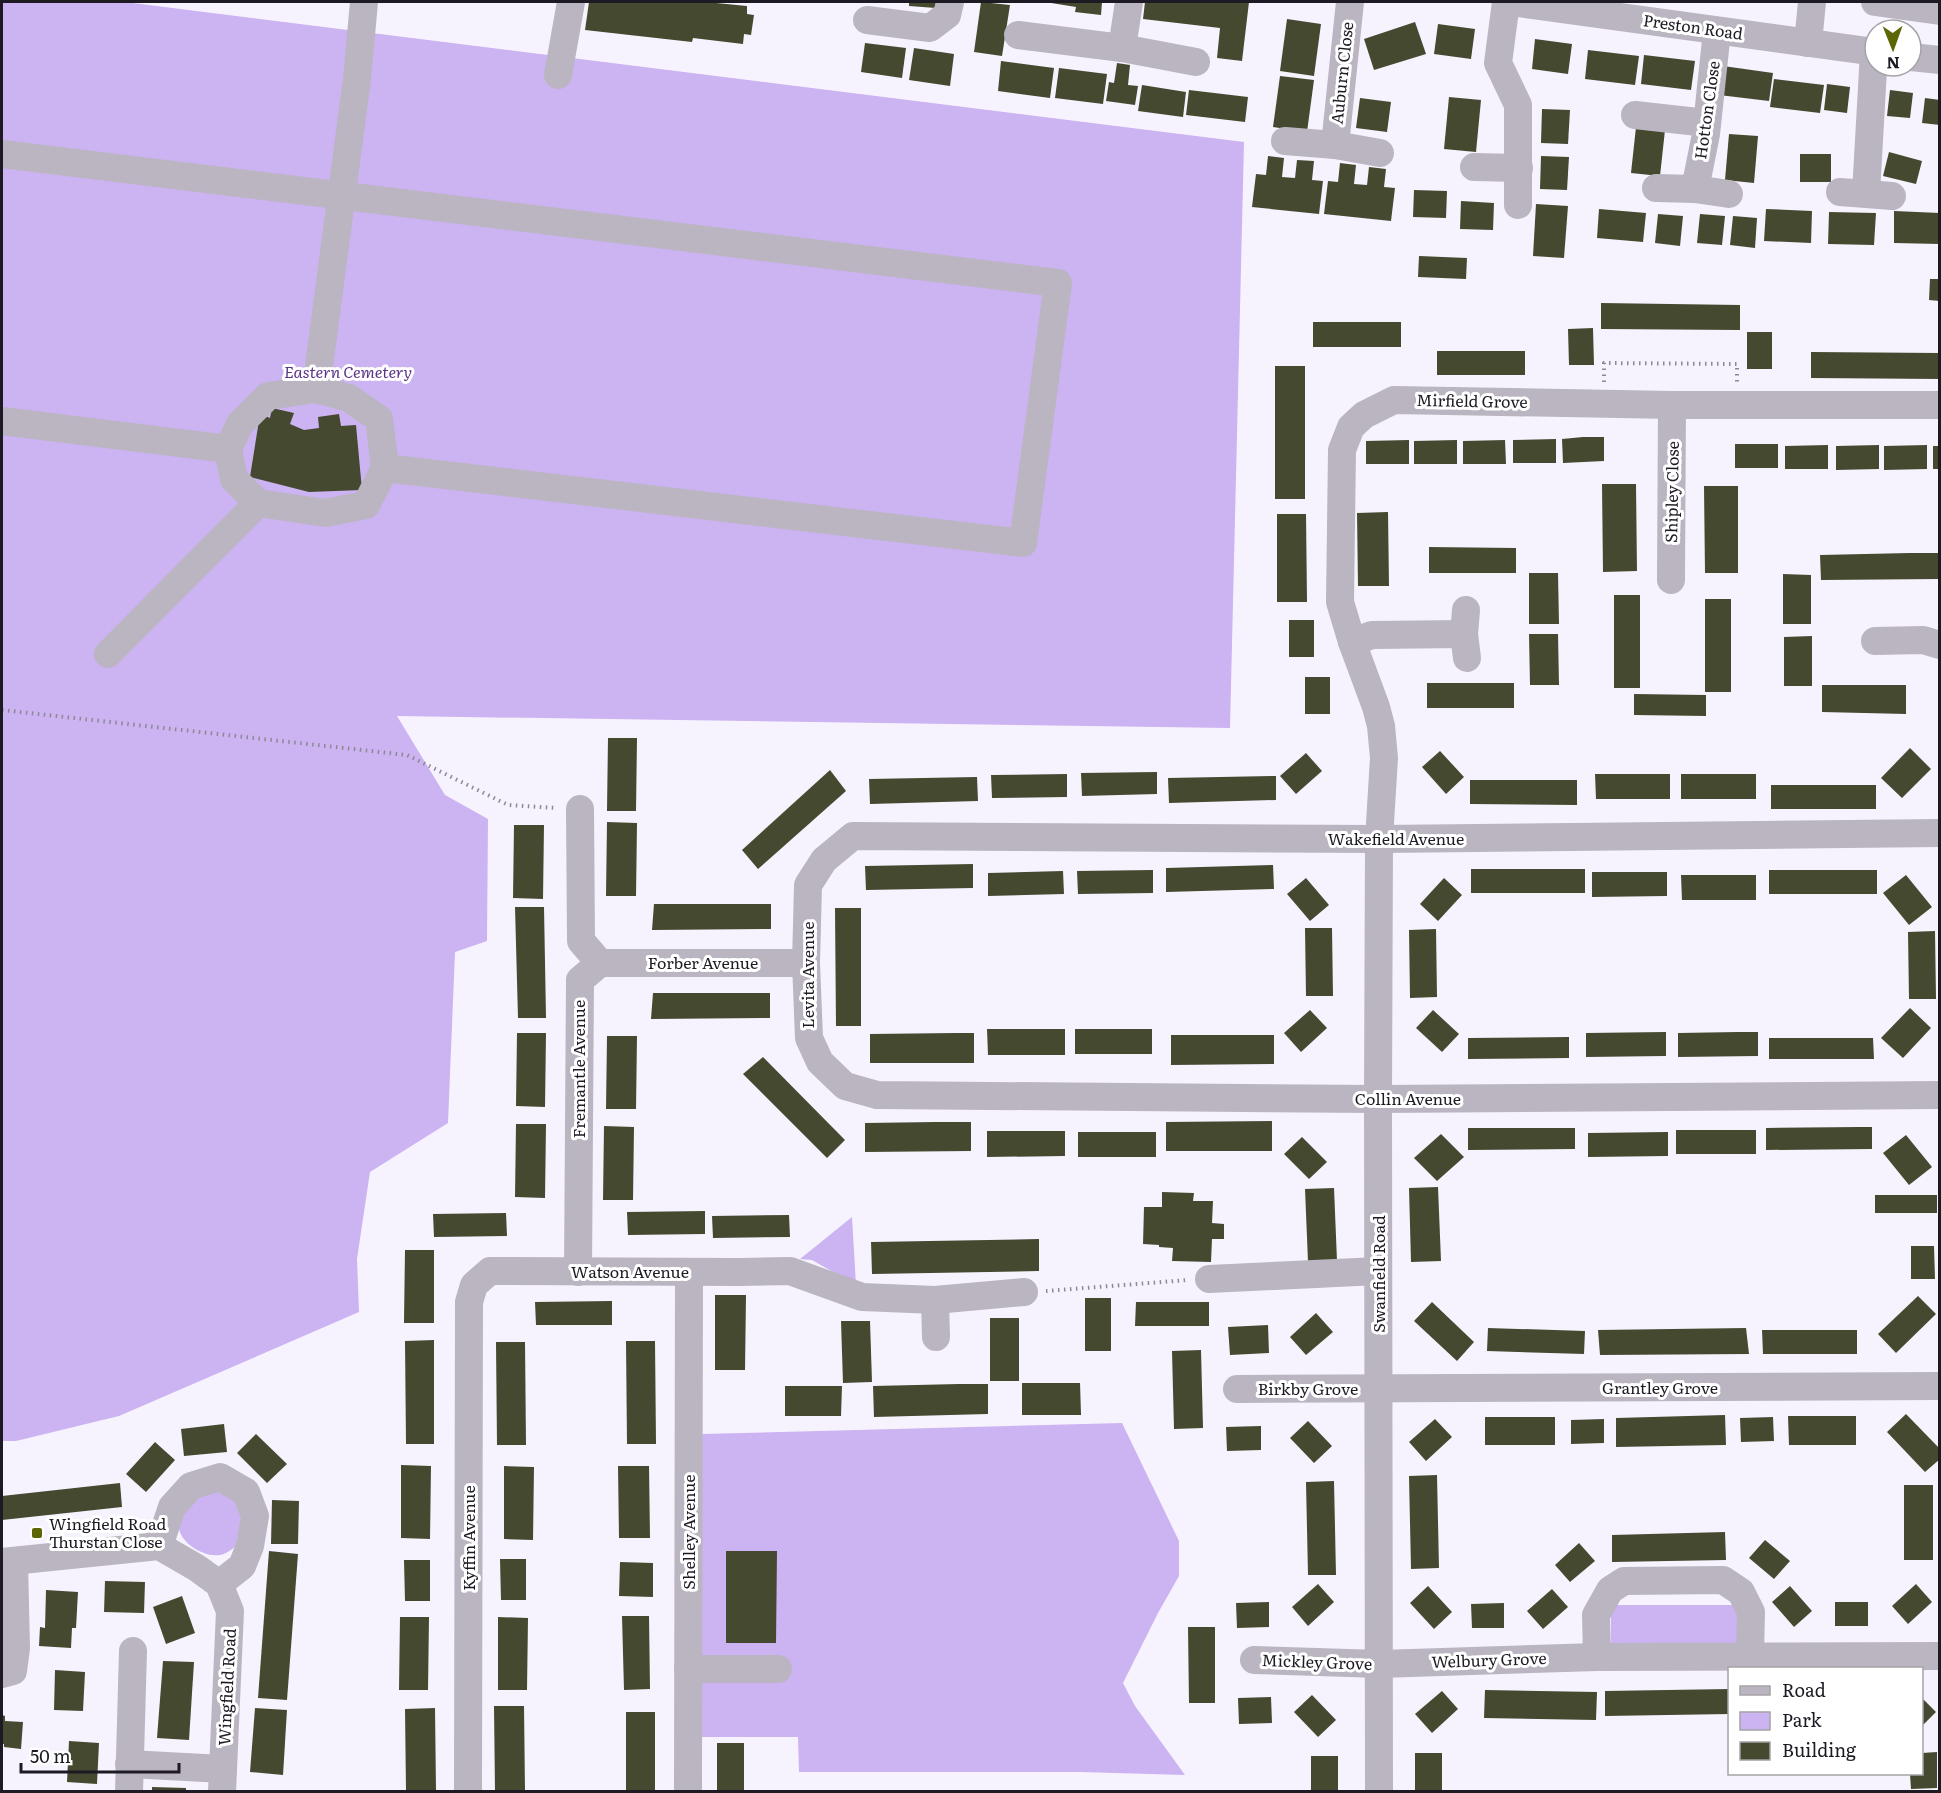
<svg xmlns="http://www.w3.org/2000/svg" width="1941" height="1793" font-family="Literata,serif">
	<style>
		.green { fill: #ccb3f2 }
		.building { fill: #454930 }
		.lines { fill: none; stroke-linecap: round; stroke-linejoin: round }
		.path { stroke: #8d8994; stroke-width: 4; stroke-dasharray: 1.5 4.5; stroke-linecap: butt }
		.minor { stroke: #bab5c1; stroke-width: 28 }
		.poi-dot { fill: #5d6504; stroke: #fff; stroke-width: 2 }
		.labels { text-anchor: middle; stroke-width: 6; stroke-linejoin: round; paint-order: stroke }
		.street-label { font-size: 16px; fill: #1e1a24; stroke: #fff }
		.park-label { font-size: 16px; font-style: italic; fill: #5b3387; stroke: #fff }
		.poi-label { font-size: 16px; fill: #1e1a24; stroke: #fff; text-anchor: start }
	</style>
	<rect width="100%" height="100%" fill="#f7f3fe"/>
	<g class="green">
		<path d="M2,2H125L1244,142L1230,728L397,716L445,795L488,819L487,941L455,952L448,1123L370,1172L357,1259L359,1312L119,1416L16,1441H2Z"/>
		<path d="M852,1217L856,1285L812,1260L800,1259Z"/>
		<path d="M1122,1423L1179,1541V1576L1158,1613L1123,1683L1135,1706L1185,1775L1080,1772H799L798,1737H700L702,1434Z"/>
		<path d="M202,1487L244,1500L236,1546C231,1550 226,1554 220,1555C202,1558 172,1539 180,1518C184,1508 196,1497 202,1487Z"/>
		<rect x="1611" y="1605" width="130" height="45"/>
	</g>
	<g class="building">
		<path d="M589,2H706L747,6V14L754,15L751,35L744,34L743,44L693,38L692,42L585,30Z"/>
		<path d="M909,2H936V8L909,6Z"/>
		<path d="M981,2L1010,5L1002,56L974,52Z"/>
		<path d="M1045,2H1102L1101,15L1075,12L1076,7Z"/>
		<path d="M1145,2H1249L1242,61L1217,58L1220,28L1143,19Z"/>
		<path d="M1287,19L1321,24L1314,76L1280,71Z"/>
		<path d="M1415,22L1426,54L1374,70L1364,39Z"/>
		<path d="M1438,24L1475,29L1471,59L1434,54Z"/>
		<path d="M1535,39L1572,44L1568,74L1532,69Z"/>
		<path d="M865,43L906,48L902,78L861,72Z"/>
		<path d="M914,48L954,54L950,86L909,80Z"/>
		<path d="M1588,50L1639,56L1635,85L1585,79Z"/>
		<path d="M1644,55L1695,61L1691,90L1641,84Z"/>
		<path d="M1001,61L1054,68L1050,98L998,91Z"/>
		<path d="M1117,63L1130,65L1128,85L1138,86L1135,105L1106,101L1109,82L1114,83Z"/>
		<path d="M1723,66L1773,73L1769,101L1719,95Z"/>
		<path d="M1059,68L1107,74L1103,104L1055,98Z"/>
		<path d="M1280,76L1314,80L1307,132L1273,127Z"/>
		<path d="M1774,79L1824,85L1820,113L1770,107Z"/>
		<path d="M1827,84L1850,87L1847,113L1824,110Z"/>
		<path d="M1142,85L1186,92L1183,117L1138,111Z"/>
		<path d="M1189,90L1248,97L1245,122L1186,115Z"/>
		<path d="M1890,90L1913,93L1910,118L1887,116Z"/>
		<path d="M1449,97L1481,100L1476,152L1444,149Z"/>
		<path d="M1360,98L1391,102L1387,132L1356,128Z"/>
		<path d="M1925,98L1940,100V125L1922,123Z"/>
		<path d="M1542,109L1570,110L1568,144L1541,143Z"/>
		<path d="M1636,127L1665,130L1660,176L1631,173Z"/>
		<path d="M1729,134L1758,136L1754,183L1725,180Z"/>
		<path d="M1889,152L1922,161L1916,184L1883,176Z"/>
		<rect x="1800" y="154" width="31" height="28"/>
		<path d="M1268,156L1284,158L1282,177L1295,178L1297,160L1314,161L1312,180L1323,181L1319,214L1252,207L1256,174L1266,175Z"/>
		<path d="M1541,156L1569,157L1567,190L1540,189Z"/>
		<path d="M1340,163L1356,165L1354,184L1367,185L1369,167L1386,169L1384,187L1395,188L1391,221L1324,214L1328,181L1338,182Z"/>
		<path d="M1414,190L1447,191L1446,218L1413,217Z"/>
		<path d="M1461,201L1494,203L1493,230L1460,229Z"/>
		<path d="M1536,204L1568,206L1564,258L1533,256Z"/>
		<path d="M1599,209L1646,213L1643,242L1597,238Z"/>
		<path d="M1766,209L1812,211L1811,243L1764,241Z"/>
		<path d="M1894,211L1940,213V244L1894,243Z"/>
		<path d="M1829,212L1876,213L1874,245L1828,244Z"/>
		<path d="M1658,214L1683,216L1680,246L1655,243Z"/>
		<path d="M1700,214L1725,216L1722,245L1697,243Z"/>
		<path d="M1733,216L1757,218L1755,248L1730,245Z"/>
		<path d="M1419,256L1467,258L1466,279L1418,277Z"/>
		<path d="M1930,279H1940V301L1929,300Z"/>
		<path d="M1601,303L1740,305V330L1601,329Z"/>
		<rect x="1313" y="322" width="88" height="25"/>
		<path d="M1593,328L1594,365H1569L1568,329Z"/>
		<rect x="1747" y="332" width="25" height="37"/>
		<rect x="1437" y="351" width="88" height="24"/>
		<path d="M1811,352L1940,353V379L1811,378Z"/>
		<rect x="1275" y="366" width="30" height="133"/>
		<path d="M272,408L294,413L290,424L304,430L319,428L318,417L339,414L341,426L356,425L362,490L309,492L250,477L260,414L270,418Z"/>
		<path d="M1583,437H1604V461L1563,463L1562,439Z"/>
		<path d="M1556,439V463H1513V440Z"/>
		<path d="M1409,440V464H1366V441Z"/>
		<path d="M1457,440V464H1414V441Z"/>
		<path d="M1505,440L1506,464H1463V441Z"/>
		<rect x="1735" y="444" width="43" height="24"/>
		<path d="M1828,445V469H1785V446Z"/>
		<path d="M1879,445V469L1836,470V446Z"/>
		<path d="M1927,445V469L1884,470V446Z"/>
		<rect x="1933" y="446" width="7" height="23"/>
		<path d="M1602,484H1636L1637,571L1603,572Z"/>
		<path d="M1704,486H1738V573H1705Z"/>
		<path d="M1388,512L1389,586H1358L1357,513Z"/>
		<path d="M1277,514H1306L1307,602H1277Z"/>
		<path d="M1429,547L1516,548V573H1429Z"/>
		<path d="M1910,553H1940V579L1821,580L1820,555Z"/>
		<path d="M1529,573H1558L1559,624H1529Z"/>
		<path d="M1783,574L1811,575V624H1783Z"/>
		<rect x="1614" y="595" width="26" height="93"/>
		<rect x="1705" y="599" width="26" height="93"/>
		<rect x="1289" y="620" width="25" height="37"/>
		<path d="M1529,634H1558L1559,685H1530Z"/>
		<path d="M1812,636V686H1784V637Z"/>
		<rect x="1305" y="677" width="25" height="37"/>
		<rect x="1427" y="683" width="87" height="25"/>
		<path d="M1822,685H1906V714L1822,712Z"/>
		<path d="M1634,694L1706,695V716L1634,715Z"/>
		<path d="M608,738H637L636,811H607Z"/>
		<path d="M1910,748L1931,769L1902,798L1881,778Z"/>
		<path d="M1440,751L1464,777L1446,794L1422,767Z"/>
		<path d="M1306,753L1322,771L1296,794L1280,776Z"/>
		<path d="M830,770L846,791L758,869L742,850Z"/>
		<path d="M1157,772V794L1082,796L1081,773Z"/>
		<path d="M1067,774V797L992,798L991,775Z"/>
		<path d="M1595,774H1670V799H1596Z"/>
		<rect x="1681" y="774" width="75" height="25"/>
		<path d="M1276,776V800L1169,803L1168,778Z"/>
		<path d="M977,777L978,801L870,804L869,779Z"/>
		<path d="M1470,780H1577V805L1470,804Z"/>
		<rect x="1771" y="785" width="105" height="24"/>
		<path d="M607,822L637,823L636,896H606Z"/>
		<path d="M514,825H544L543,899L513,898Z"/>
		<path d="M973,864V888L866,890L865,866Z"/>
		<path d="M1273,865L1274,889L1166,892V868Z"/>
		<rect x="1471" y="869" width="114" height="24"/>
		<path d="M1153,870V893L1078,894L1077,871Z"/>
		<rect x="1769" y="870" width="108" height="24"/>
		<path d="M1063,871L1064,894L988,896V873Z"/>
		<path d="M1592,872H1667V896L1592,897Z"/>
		<path d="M1681,875H1756V900H1682Z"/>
		<path d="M1906,875L1932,907L1909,925L1883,893Z"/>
		<path d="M1306,878L1329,905L1310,921L1287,894Z"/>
		<path d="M1444,878L1462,895L1438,921L1420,904Z"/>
		<path d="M654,904H771V929L652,930Z"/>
		<path d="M515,907H544L546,1018H518Z"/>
		<path d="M835,908H861V1026H836Z"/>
		<path d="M1305,928H1332L1333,996H1306Z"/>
		<path d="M1436,929L1437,997L1410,998L1409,930Z"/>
		<path d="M1935,931L1936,999H1909L1908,932Z"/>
		<path d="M653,993H770V1018L651,1019Z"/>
		<path d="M1910,1008L1931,1028L1903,1058L1881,1038Z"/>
		<path d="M1310,1010L1327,1028L1301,1052L1284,1033Z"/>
		<path d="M1433,1010L1459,1034L1442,1052L1416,1028Z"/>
		<path d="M987,1029H1065V1055H988Z"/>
		<rect x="1075" y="1029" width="77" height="25"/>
		<path d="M1666,1032V1056L1586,1057V1033Z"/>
		<path d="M1738,1032H1758V1056L1678,1057V1033Z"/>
		<path d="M517,1033H546L545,1107L516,1106Z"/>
		<path d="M956,1033H974V1063H870V1034Z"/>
		<path d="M1171,1035H1274V1064L1171,1065Z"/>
		<path d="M607,1036H637L636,1109H606Z"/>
		<path d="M1569,1037V1058L1468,1059V1038Z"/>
		<path d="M1769,1038H1873L1874,1059H1769Z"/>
		<path d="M763,1057L845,1140L827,1158L743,1074Z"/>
		<path d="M1272,1121V1151H1166V1122Z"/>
		<path d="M936,1122H971V1151L865,1152V1123Z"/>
		<path d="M516,1124H546L545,1198L515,1197Z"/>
		<path d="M604,1126L634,1127L633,1200H603Z"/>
		<path d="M1859,1127H1872V1149L1766,1150V1128Z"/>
		<path d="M1468,1128H1575V1149L1468,1150Z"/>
		<rect x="1676" y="1130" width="80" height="24"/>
		<path d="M987,1131H1065V1156L987,1157Z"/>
		<rect x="1078" y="1132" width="78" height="25"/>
		<path d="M1668,1132V1156L1588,1157V1133Z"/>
		<path d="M1441,1134L1464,1157L1437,1181L1414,1158Z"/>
		<path d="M1906,1135L1932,1167L1909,1185L1883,1153Z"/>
		<path d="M1302,1137L1327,1162L1309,1179L1284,1154Z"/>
		<path d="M1438,1187L1441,1261L1411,1262L1409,1188Z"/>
		<path d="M1334,1188L1337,1261L1308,1262L1305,1189Z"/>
		<path d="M1162,1192L1194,1193L1193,1201H1213L1212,1223L1224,1224V1239H1212L1211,1262L1172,1261L1173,1248L1159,1247V1245L1143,1244L1144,1207H1162Z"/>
		<rect x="1875" y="1195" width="62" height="18"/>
		<path d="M705,1211V1234L628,1235L627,1212Z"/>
		<path d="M506,1213L507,1236L434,1237L433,1214Z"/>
		<path d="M789,1215L790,1237L713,1238L712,1216Z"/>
		<path d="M1039,1239V1271L872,1274L871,1242Z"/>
		<path d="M1911,1246H1934L1935,1279H1911Z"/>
		<path d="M405,1250H434V1323H404Z"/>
		<path d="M715,1295H746L745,1370H715Z"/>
		<path d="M1918,1296L1936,1314L1896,1353L1878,1334Z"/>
		<rect x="1085" y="1298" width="26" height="53"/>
		<path d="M612,1301V1325H536L535,1302Z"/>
		<path d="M1136,1302H1209V1326H1135Z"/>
		<path d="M1432,1302L1474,1342L1457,1361L1414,1321Z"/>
		<path d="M1316,1313L1333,1332L1306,1355L1290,1337Z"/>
		<rect x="990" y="1318" width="29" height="63"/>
		<path d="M841,1321H870L872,1382L843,1383Z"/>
		<path d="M1268,1325L1269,1353L1230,1355L1228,1327Z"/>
		<path d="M1488,1328L1585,1331L1584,1354L1487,1351Z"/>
		<path d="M1746,1328L1749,1354L1600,1355L1598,1330Z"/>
		<path d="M1762,1330H1857V1354H1763Z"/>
		<path d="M434,1340V1444H406L405,1341Z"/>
		<path d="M626,1341H655L656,1444H627Z"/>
		<path d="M496,1342H525L526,1445H497Z"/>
		<path d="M1201,1350L1203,1428L1174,1429L1172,1351Z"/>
		<path d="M1022,1383H1080L1081,1415H1022Z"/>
		<path d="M959,1384H988V1414L874,1417L873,1386Z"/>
		<path d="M785,1386H842L841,1416H785Z"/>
		<path d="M1906,1414L1940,1449V1459L1925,1472L1887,1432Z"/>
		<path d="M1725,1415L1726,1445L1616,1447V1418Z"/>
		<path d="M1788,1416H1856V1445H1789Z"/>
		<rect x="1485" y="1417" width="70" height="28"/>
		<path d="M1773,1417L1774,1441L1741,1442L1740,1418Z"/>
		<path d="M1435,1419L1452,1437L1426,1461L1409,1442Z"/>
		<path d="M1604,1419V1443L1571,1444V1420Z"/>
		<path d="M1308,1421L1332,1446L1314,1463L1290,1438Z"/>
		<path d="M224,1424L227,1452L184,1456L181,1429Z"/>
		<path d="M1261,1426V1450L1227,1451L1226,1427Z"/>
		<path d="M256,1434L287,1464L267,1483L237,1453Z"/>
		<path d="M155,1442L175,1460L146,1492L126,1474Z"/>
		<path d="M401,1465L431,1466L430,1539L401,1538Z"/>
		<path d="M504,1466L534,1467L533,1540L504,1539Z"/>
		<path d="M618,1466H649L650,1538H619Z"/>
		<path d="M1437,1475L1439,1568L1411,1569L1409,1476Z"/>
		<path d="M1334,1481L1336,1575H1308L1306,1482Z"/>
		<path d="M120,1483L122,1507L2,1520V1496Z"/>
		<rect x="1904" y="1485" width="29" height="75"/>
		<path d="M272,1500L299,1501L298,1544H271Z"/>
		<path d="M1725,1532L1726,1560L1612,1562V1535Z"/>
		<path d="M1765,1540L1790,1561L1774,1579L1749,1558Z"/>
		<path d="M1579,1543L1595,1561L1570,1582L1555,1565Z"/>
		<path d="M269,1551L298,1554L287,1700L258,1698Z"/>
		<path d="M726,1551H777L776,1643H726Z"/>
		<path d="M500,1559H526V1600H501Z"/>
		<path d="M404,1560H430V1601H405Z"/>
		<path d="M620,1562L653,1563V1597L619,1596Z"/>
		<path d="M105,1581L145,1582L144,1613L104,1612Z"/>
		<path d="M1318,1584L1334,1602L1308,1626L1292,1607Z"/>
		<path d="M1916,1584L1932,1602L1908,1624L1892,1606Z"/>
		<path d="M1428,1586L1452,1612L1434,1629L1410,1603Z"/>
		<path d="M1790,1586L1812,1611L1794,1627L1772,1602Z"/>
		<path d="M1552,1589L1568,1607L1543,1629L1527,1611Z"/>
		<path d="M46,1590L78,1592L76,1628H72L71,1648L39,1646L40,1627L45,1628Z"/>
		<path d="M182,1596L195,1633L166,1644L153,1607Z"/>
		<path d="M1269,1602V1627L1237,1628L1236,1603Z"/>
		<rect x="1835" y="1602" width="33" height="24"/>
		<path d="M1504,1603V1628H1472L1471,1604Z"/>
		<path d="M622,1616H649L650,1689L624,1690Z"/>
		<path d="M400,1617H429L428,1690H399Z"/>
		<path d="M498,1617L528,1618L527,1690H498Z"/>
		<path d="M1188,1627H1215V1703H1189Z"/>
		<path d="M163,1661L194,1662L189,1740L157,1738Z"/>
		<path d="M55,1670L85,1672L83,1711L54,1710Z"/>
		<path d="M1730,1689V1714L1605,1716V1691Z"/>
		<path d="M1485,1690L1597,1692L1596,1720L1484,1718Z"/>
		<path d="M1442,1691L1458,1709L1432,1733L1415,1714Z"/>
		<path d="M1312,1695L1336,1720L1318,1737L1294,1712Z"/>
		<path d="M1271,1697L1272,1723L1239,1724L1238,1698Z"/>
		<path d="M1922,1698L1936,1712L1922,1726Z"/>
		<path d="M494,1706H524L525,1791H495Z"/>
		<path d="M255,1708L287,1710L283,1775L250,1772Z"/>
		<path d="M435,1708L436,1791H406L405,1709Z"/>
		<rect x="626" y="1712" width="29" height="79"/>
		<path d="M2,1715L5,1716V1721L23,1722L21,1749L4,1747V1744H2Z"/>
		<path d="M69,1741L99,1743L97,1784L67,1782Z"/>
		<rect x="717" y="1743" width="27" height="48"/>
		<path d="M1937,1752V1788L1911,1789L1910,1774H1922V1753Z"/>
		<rect x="1415" y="1753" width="27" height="38"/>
		<rect x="1311" y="1756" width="27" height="35"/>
		<path d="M152,1787L186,1788V1791H152Z"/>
	</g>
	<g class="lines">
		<g class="path">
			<path d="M1604,382V363L1737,364V383"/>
			<path d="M2,710L407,755L508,805L557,808"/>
			<path d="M1046,1291L1188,1280"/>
		</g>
		<g class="minor">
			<path d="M1506,2L1498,63L1518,105V205"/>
			<path d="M1511,2L1875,52"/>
			<path d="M1875,2L1940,11"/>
			<path d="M867,20L930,28L947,15L950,2"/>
			<path d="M1018,35L1122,48L1196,62"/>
			<path d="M1808,43L1812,2"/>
			<path d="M1122,48L1129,2"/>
			<path d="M1911,57L1940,60"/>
			<path d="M558,75L571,2"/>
			<path d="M1635,115L1707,123"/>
			<path d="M1285,141L1335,145L1380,153"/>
			<path d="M1335,145L1350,2"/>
			<path d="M2,154L1058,283L1023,543L385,468"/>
			<path d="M1474,167L1519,168"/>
			<path d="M1656,188L1695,189L1729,194"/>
			<path d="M1695,189L1706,134L1717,31"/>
			<path d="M1840,192L1892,196"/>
			<path d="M1866,193L1874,52"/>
			<path d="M316,389L349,398L379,419L385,468L366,505L325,513L258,503L234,479L228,449L240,424L268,396Z"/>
			<path d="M316,389L357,79L364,2"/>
			<path d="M2,421L228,449"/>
			<path d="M1671,580L1672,405"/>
			<path d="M1466,610L1464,634L1467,658"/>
			<path d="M1875,641L1923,640L1940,645"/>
			<path d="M1352,642L1372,635L1464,634"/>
			<path d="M108,654L258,503"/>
			<path d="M1940,833L1379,839L853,836L824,860L808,885L806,963L809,1038L820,1062L845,1086L877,1095L1378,1099L1940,1095"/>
			<path d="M600,963H806"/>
			<path d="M578,1272L580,980L600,963L581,941L580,809"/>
			<path d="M1209,1279L1378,1271"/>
			<path d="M935,1300L936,1337"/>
			<path d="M1237,1389L1940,1386"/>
			<path d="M159,1546L172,1507L191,1486L220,1477L246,1492L255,1516L250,1546L242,1566L219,1584"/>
			<path d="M2,1562L159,1546L197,1568L219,1584L230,1611L222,1792"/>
			<path d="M1597,1657L1596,1615L1610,1590L1624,1581L1723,1580L1741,1592L1751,1612L1750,1655"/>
			<path d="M1254,1660L1380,1664L1597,1657L1940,1656"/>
			<path d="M688,1669H778"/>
			<path d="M2,1674L13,1671L16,1648L14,1561"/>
			<path d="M129,1764L223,1769"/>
			<path d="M129,1792L133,1651"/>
			<path d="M468,1792L469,1302L474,1285L490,1271L739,1272L790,1271L862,1297L935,1300L1024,1292"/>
			<path d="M688,1792L689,1272"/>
			<path d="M1379,1792L1378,1099L1379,839L1384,758L1381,726L1376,707L1352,642L1340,602L1342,450L1351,427L1364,415L1394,400L1672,405H1940"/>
		</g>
	</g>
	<rect class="poi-dot" x="31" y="1527" width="12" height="12" rx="3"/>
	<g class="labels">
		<g class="street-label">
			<text transform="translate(1693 27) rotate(8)" y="6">Preston Road</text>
			<text transform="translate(1342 73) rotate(-84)" y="6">Auburn Close</text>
			<text transform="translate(1707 110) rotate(-82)" y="6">Hotton Close</text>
			<text transform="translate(1472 401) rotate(1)" y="6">Mirfield Grove</text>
			<text transform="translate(1672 492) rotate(-89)" y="6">Shipley Close</text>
			<text x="1396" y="845">Wakefield Avenue</text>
			<text x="703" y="969">Forber Avenue</text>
			<text transform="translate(808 975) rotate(-90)" y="6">Levita Avenue</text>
			<text transform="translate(579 1069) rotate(-90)" y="6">Fremantle Avenue</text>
			<text x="1408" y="1105">Collin Avenue</text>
			<text x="630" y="1278">Watson Avenue</text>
			<text transform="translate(1379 1274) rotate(-90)" y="6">Swanfield Road</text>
			<text x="1660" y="1394">Grantley Grove</text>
			<text x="1308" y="1395">Birkby Grove</text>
			<text transform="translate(689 1532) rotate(-90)" y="6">Shelley Avenue</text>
			<text transform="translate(469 1538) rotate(-90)" y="6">Kyffin Avenue</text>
			<text transform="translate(1489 1660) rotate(-2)" y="6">Welbury Grove</text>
			<text transform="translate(1317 1662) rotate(2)" y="6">Mickley Grove</text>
			<text transform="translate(227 1687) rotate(-87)" y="6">Wingfield Road</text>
		</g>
		<g class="park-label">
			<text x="348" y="378">Eastern Cemetery</text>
		</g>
		<g class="poi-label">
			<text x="49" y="1530">Wingfield Road<tspan x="49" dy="18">Thurstan Close</tspan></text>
		</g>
	</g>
	<rect width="1941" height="1793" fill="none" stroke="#1e1a24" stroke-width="6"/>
	<rect x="1728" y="1667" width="195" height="108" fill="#ffffff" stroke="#a5a3a7" stroke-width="1.5"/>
	<rect x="1740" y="1686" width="30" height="9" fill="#bab5c1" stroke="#a5a3a7" stroke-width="1.5"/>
	<text x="1782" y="1697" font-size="18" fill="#1e1a24">Road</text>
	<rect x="1740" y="1712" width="30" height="18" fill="#ccb3f2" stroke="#a5a3a7" stroke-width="1.5"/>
	<text x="1782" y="1727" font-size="18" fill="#1e1a24">Park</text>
	<rect x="1740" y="1742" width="30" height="18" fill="#454930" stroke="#a5a3a7" stroke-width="1.5"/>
	<text x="1782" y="1757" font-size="18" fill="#1e1a24">Building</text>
	<g transform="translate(1893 48) rotate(179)"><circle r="28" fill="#ffffff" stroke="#a5a3a7" stroke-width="1.5"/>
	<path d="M0-4.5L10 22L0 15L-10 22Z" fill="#5d6504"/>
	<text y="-9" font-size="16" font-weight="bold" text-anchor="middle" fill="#1e1a24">N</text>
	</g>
	<path d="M21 1763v9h158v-9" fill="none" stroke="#1e1a24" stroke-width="3"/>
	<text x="30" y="1763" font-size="18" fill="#1e1a24" stroke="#ffffff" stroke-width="4.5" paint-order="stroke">50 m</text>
</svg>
